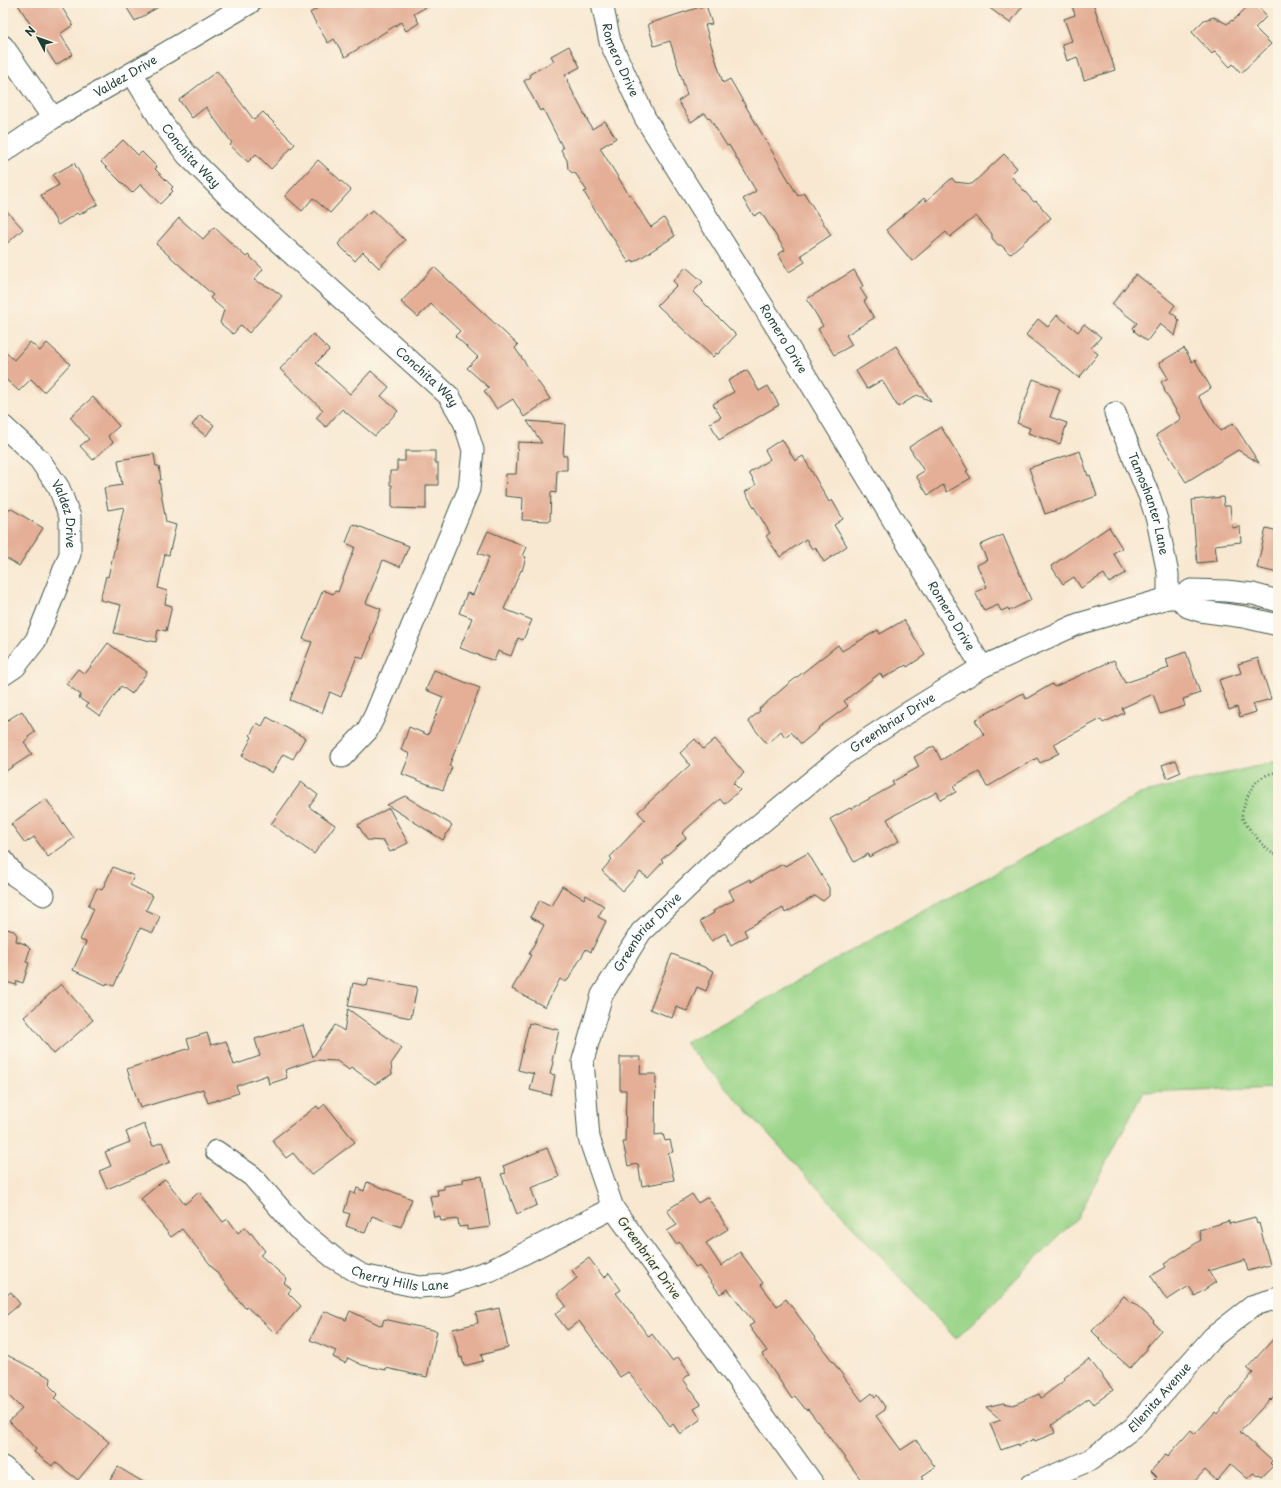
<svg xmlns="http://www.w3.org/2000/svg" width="1281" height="1488" font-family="'Playpen Sans',sans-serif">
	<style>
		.green { fill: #99d488; stroke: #5c885e }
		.building { fill: #e4af96 }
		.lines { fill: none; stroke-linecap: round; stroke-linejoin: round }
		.street-casing { stroke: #40574c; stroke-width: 23 }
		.path { stroke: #40574c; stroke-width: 2.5; stroke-dasharray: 1 3; stroke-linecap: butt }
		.street { stroke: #fff; stroke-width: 21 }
		.labels { text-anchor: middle; stroke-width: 3; stroke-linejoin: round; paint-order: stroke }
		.street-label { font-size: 12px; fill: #1f3d34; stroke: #fcf5e5 }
	</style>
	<rect width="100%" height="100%" fill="#fcf5e5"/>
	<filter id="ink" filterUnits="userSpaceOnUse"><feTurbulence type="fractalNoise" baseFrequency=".025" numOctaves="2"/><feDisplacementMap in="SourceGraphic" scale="8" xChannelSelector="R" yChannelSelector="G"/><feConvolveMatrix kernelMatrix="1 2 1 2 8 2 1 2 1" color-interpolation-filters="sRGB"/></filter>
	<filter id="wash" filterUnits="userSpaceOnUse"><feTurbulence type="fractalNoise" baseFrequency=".012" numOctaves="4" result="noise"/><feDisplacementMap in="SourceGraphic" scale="16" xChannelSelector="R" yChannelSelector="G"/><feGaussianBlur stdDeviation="0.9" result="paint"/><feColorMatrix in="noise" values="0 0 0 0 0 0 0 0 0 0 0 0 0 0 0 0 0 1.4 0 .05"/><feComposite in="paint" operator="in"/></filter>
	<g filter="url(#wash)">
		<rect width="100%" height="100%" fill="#f8e8d1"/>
		<path class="green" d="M1278,761V1087L1143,1092L1077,1218L956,1339L685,1043L738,1015L834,960L1140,794Z"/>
		<g id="blocks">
			<g class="building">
				<path d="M17,3H59L73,25L60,34L73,54L56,65Z"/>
				<path d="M124,3H165L135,21Z"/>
				<path d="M326,3H433L414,14L419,23L406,31L401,22L345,57L334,39L328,43L310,13Z"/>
				<path d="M983,3H1025L1010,23Z"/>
				<path d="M1071,3H1093L1115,70L1084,80L1077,57L1067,61L1062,44L1072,41L1064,19L1075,15Z"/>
				<path d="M1251,3H1255L1267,16L1255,28L1271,44L1241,73L1233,64L1230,67L1215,51L1212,54L1192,32L1204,20L1214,17L1227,24L1232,20L1233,21Z"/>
				<path d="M706,5L712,24L705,25L723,83L730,79L798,196L804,193L831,235L801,255L805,262L789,272L778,254L785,250L761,212L754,216L743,199L756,191L729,145L727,146L709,117L708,118L705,113L691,122L678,101L687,95L670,41L654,46L648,24Z"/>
				<path d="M569,46L580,67L565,75L568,80L567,81L592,129L605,121L616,138L600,148L629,195L630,194L649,225L651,227L664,218L675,236L634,262L633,260L629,263L610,233L609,234L584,192L587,191L576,174L571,172L568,169L567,160L561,150L563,148L543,109L540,111L524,81L531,77L530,74L554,61L551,56Z"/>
				<path d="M217,71L254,120L263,112L295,144L271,169L256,154L248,162L230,145L232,143L206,107L192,118L179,100Z"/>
				<path d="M123,140L138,155L142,152L157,167L155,169L173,187L171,189L173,191L160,204L141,184L132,193L101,162Z"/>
				<path d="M1004,154L1017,168L1010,175L1034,202L1036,201L1051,218L1010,254L1001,245H998L992,238V234L976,216L950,237L946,232L912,261L886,230L924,198L926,201L952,178L955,182L972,184Z"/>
				<path d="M318,160L351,190L330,213L313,198L302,211L285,196Z"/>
				<path d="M74,163L98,204L79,215L77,213L58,225L41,195L59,185L53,175Z"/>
				<path d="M3,207L23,229L3,247Z"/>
				<path d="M373,210L405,240L379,268L363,252L355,261L338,244L367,213L368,214Z"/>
				<path d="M179,218L203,239L214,227L246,257L248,255L263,269L254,280L273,289L282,296L249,333L241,325L233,334L220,323L224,310L210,298L213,295L156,244Z"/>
				<path d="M434,267L518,345L515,348L550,399L524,417L513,399L497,409L484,391L489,388L467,368L478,357L455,336L460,331L431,304L418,317L401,302Z"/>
				<path d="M686,267L703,282L693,292L736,335L718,354L716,353L713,357L657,305L677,285L673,281Z"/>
				<path d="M854,270L863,286L860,288L867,299L864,301L874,318L846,335L852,345L834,355L818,329L823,326L807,299Z"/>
				<path d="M1136,274L1175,305L1170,312L1177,317L1176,318L1179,321L1175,336L1160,324L1147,341L1134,331L1135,330L1133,328L1137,323L1112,304Z"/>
				<path d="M1057,315L1078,332L1084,324L1101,337L1091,348L1098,354L1079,378L1026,335L1038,319L1048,327Z"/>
				<path d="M313,334L329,350L316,363L350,394L371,371L389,387L381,396L398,411L375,436L342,409L326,427L316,418L323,410L280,369Z"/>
				<path d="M30,342L40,351L47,343L70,364L44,392L31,379L19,391L3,377V350L14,360Z"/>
				<path d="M896,346L918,381L931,401L917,395L898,407L882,380L867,389L856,371Z"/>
				<path d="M1184,348L1192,362L1195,360L1211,388L1198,396L1220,431L1233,423L1259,463L1238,450L1186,482L1156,435L1181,419L1164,390L1165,389L1161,382L1168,378L1159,363Z"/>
				<path d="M747,370L759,391L768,386L779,405L719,440L710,423L721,417L713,404L734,392L728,381Z"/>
				<path d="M1033,379L1060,389L1050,417L1067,423L1060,444L1028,433L1030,428L1017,423Z"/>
				<path d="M93,397L119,426L108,436L113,442L93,460L80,446L89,439L70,417Z"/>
				<path d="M200,415L214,425L206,436L192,425Z"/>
				<path d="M527,421L565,424L563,456H567V470H557L556,493L551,492L550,521L522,520L523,498L505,496L506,474H516L518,442L542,443Z"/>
				<path d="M941,427L968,470L966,471L971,478L947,492L943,485L928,495L916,476L924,471L909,447Z"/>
				<path d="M782,439L795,461L803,456L829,502L832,500L843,519L834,525L847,546L824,562L815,547L812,549L806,539L780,557L766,536L770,533L745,492L756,485L749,473L770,459L765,450Z"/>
				<path d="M405,451H435V463H438V485H426V509L392,508V485H390V471H397V461H405Z"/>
				<path d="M1080,451L1088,476L1090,475L1097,496L1045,514L1029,468Z"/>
				<path d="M154,454L156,466H159L161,480H159L166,522L176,525L169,555L165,554L158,588L167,591L165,604L172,606L166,631L158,629L156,642L114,633L121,605L100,600L106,576L108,577L124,507L108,510L104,488L122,485L118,460Z"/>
				<path d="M1223,497L1224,506H1230L1232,528L1240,527L1241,542L1215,545L1217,561L1197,563L1192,500Z"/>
				<path d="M10,508L43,528L19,566L3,556V520Z"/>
				<path d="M353,524L409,546L400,567L383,560L366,603L381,609L370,639H371L363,659L357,656L341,697L330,692L322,713L290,700L312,642L303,639L323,590L333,594L335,591L338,592L355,547L346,543Z"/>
				<path d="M1109,527L1122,548L1113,553L1126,573L1109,583L1104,574L1081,588L1074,577L1063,584L1051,566Z"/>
				<path d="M1266,528L1278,531V573L1257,568Z"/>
				<path d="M488,531L527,547L523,556L526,557L522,571L521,570L504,609L532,620L523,640L518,638L511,656L498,651L494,661L460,648L472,618L459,613L467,593L473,595L489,557L478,553Z"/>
				<path d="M1003,535L1031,600L1009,611L1008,608L1001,611L998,605L984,611L975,592L987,587L977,565L987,560L980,545Z"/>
				<path d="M904,620L925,655L907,667L906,665L883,678L880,673L844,701L848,706L818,728L819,729L801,744L791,732L785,737L781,731L767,744L748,721L760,711L759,709L787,685L838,645L842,651L878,630L880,634Z"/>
				<path d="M108,643L147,672L132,694L121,686L100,716L86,706L88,704L79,698L81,695L66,684L78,669L85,674Z"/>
				<path d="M1186,652L1200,693L1183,699L1185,706L1160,714L1153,694L1122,708L1124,713L1103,723L1101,719L1054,744L1059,753L1040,763L1037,758L987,787L979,772L953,786L956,792L941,800L937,792L887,819L899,841L869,857L868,854L854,862L830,819L850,808L851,809L894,785L892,782L919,767L914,757L934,746L941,760L984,735L975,720L1023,693L1026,699L1052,684L1054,687L1114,660L1125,683L1169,668L1166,659Z"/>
				<path d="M1258,658L1271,699L1253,704L1256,712L1240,717L1237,707L1229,710L1219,680L1241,673L1238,664Z"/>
				<path d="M434,670L480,688L449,766L452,767L443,790L402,774L410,754L401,750L409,727L428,735L443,697L426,690Z"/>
				<path d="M22,711L35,732L28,737L29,739L24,742L32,754L3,773V723Z"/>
				<path d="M267,717L305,738L293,759L283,754L272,773L242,756L252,737L250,735L257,723L262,726Z"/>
				<path d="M695,739L703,749L715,739L744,773L733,783L740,790L724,804L720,799L682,833L686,838L661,860L663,862L648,878L640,872L623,891L602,871L612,859L610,857L645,820L638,812L690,765L680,753Z"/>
				<path d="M1176,760L1181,772L1167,778L1162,765Z"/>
				<path d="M301,782L318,795L309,807L335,825L314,854L271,824Z"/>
				<path d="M405,796L452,825L443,840L387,805Z"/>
				<path d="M46,799L74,838L48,857L34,837L25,843L11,824Z"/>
				<path d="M389,808L408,843L390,852L384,841L367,840L358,825Z"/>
				<path d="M808,853L829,888V896L823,901L815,896L785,913L783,908L744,930L747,936L731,945L725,933L711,941L700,921L714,913L713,911L734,900L729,890L750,879L751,882L783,864L785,866Z"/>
				<path d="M113,867L134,876L130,885L153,896L146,910L160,916L153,933L140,928L114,986L107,983L106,985L73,970L86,942L80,940L94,909L88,906L97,888L102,890Z"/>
				<path d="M562,886L584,899L586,895L604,906L598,917L606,921L591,952L586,949L568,980H567L566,982L560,979L545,1007L512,989L531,955L529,954L544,925L530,917L540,900L551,906Z"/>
				<path d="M3,928L14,931L17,935L16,941L25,944L30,949L26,962L29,963L23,983L17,981L16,985L3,981Z"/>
				<path d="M672,954L714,971L706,991L697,987L687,1011L676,1007L672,1018L650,1009Z"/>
				<path d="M369,978L417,987L411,1018L348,1006L353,983L367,986Z"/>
				<path d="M61,984L93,1020L54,1054L24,1017Z"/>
				<path d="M348,1009L402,1048L391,1064L392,1074L375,1084L351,1067L349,1070L337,1061L314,1060L285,1070L287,1078L269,1084L267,1075L236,1086L239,1093L208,1103L203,1089L140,1108L127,1069L190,1048L187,1039L207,1033L211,1045L226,1041L234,1065L260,1056L255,1039L303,1025L313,1057L335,1025L344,1031Z"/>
				<path d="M529,1023L559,1030L552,1061L553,1062L550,1074L555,1075L551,1095L530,1090L534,1074L518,1070Z"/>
				<path d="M620,1057H641L640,1074H656L655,1135L663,1134L665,1141L670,1140L673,1152L668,1153L674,1180L642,1186L638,1164L628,1166L623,1142H625L626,1090H620Z"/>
				<path d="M325,1104L355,1142L311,1175L293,1153L286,1158L272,1140L317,1106L319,1109Z"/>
				<path d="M144,1124L153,1146L162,1142L170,1162L107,1189L99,1171L111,1166L105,1152L130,1142L126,1132Z"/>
				<path d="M547,1148L559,1177L531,1188L537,1205L517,1214L501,1174L506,1173L503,1166Z"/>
				<path d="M482,1176L490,1227L467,1230V1226L459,1227L458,1219L441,1221L440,1216L434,1217L430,1196L438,1195L437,1190L444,1189V1186L463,1183V1179Z"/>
				<path d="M165,1179L185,1204L199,1192L223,1222L228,1219L238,1233L245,1227L250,1234L251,1233L265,1251L260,1255L287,1279L284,1283L291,1289L288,1293L301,1306L276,1334L246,1306L245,1308L182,1229L171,1237L141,1199Z"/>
				<path d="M367,1182L412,1199L401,1227L372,1216L365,1233L346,1226L350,1214L344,1212L350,1192L355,1194L357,1188L364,1191Z"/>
				<path d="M692,1194L698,1203L708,1197L728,1229L706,1243L721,1266L740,1252L763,1283L761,1285L777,1306L786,1299L862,1401L872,1393L875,1397L877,1395L885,1407L884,1408L885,1410L876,1416L901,1450L916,1440L935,1467L921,1477L923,1479L914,1485H865L808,1409L806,1410L795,1396L792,1399L762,1354L767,1351L749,1326L754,1323L728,1289L720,1294L699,1266L696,1268L679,1242L676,1244L667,1231L677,1225L667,1210Z"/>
				<path d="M1255,1217L1257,1224L1259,1223L1270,1265L1248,1271L1245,1260L1208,1271L1216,1282L1195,1296L1189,1286L1167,1300L1151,1276L1166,1267L1164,1264L1201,1240L1199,1230L1229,1221V1224Z"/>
				<path d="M589,1258L604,1278L609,1273L621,1290L616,1293L649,1337L652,1334L672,1361L678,1357L690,1374L683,1379L701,1404L694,1408L701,1419L680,1434L673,1424L670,1426L628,1372L620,1377L579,1321L567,1330L555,1314L566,1306L557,1294L577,1278L572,1270Z"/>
				<path d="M11,1292L20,1304L3,1318V1298Z"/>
				<path d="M1124,1296L1132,1303L1133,1302L1154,1321L1153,1322L1161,1330L1146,1347L1147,1349L1130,1368L1099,1340L1100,1339L1092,1331Z"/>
				<path d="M499,1308L508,1348L481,1355L483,1361L464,1366L462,1357L460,1358L453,1329L478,1323L476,1313Z"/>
				<path d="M324,1311L346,1320L350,1311L382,1326L384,1319L437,1331L427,1377L386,1368V1370L362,1365L348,1358L345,1363L333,1357L336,1351L310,1340Z"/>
				<path d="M1278,1334V1393L1271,1400L1270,1399L1240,1432L1272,1461L1270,1463L1273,1466L1262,1477L1259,1475L1258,1476L1254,1473L1248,1479L1231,1464L1217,1481L1205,1470L1191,1485H1149L1157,1477L1151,1471L1166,1454L1168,1456L1191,1430L1195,1434L1215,1412L1217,1414L1253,1373L1247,1368Z"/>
				<path d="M3,1353L51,1378L50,1386L58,1394L54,1398L109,1442L78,1480L55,1462L52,1466L34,1452L36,1449L9,1421L22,1409L3,1390Z"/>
				<path d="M1089,1359L1113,1390L1094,1404L1089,1398L1052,1425L1055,1433L1035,1441L1034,1439L1018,1446V1444L1001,1450L990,1424L1001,1420L986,1407L1003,1403L1013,1405L1039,1394L1041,1398L1065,1380L1064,1378Z"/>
				<path d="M118,1467L148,1485H107Z"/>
			</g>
		</g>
	</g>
	<g filter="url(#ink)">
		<use href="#blocks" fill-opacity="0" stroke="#40574c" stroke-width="1"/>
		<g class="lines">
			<defs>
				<g id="street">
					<path id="s1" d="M602,3L610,42L645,118L778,330L982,667"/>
					<path d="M3,46L53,118"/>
					<path id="s2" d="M132,73L163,124L187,155L230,198L449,396L464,422L473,450L469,489L375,715L367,731L342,757"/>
					<path id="s3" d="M3,152L53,118L132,73L250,3"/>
					<path id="s4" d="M1115,413L1150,498L1157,520L1168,574V598"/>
					<path id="s5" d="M3,426L39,459L59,488L70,517V554L36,640L15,667L3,675"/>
					<path d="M1179,598L1188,607L1200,611L1244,617L1278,625"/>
					<path d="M3,860L15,876L44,895"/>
					<path id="s6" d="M216,1151L252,1176L297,1228L334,1258L362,1275L419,1287L446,1285L492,1270L613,1208"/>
					<path d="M3,1467L23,1485"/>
					<path id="s7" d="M814,1485L613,1208L589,1138L583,1060L602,995L641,932L714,862L842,756L901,717L982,667L1078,624L1168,598H1179L1191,590L1226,591L1253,594L1278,601"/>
					<path id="s8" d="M1031,1485L1090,1460L1133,1428L1213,1337L1254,1305L1278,1298"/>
				</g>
			</defs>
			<use href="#street" class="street-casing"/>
			<path class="path" d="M1278,772C1261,774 1251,785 1246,801C1244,806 1242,811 1242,817C1243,823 1266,849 1272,853C1272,853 1277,855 1278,855"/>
			<use href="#street" class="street"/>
		</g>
	</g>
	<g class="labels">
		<g class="street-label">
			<text dy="4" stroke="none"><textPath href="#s1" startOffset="60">Romero Drive</textPath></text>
			<text dy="4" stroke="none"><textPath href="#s3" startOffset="144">Valdez Drive</textPath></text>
			<text dy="4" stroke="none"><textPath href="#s2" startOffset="102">Conchita Way</textPath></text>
			<text dy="4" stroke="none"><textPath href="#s1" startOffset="384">Romero Drive</textPath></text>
			<text dy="4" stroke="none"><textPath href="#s2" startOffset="426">Conchita Way</textPath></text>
			<text dy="4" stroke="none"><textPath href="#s4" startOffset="97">Tamoshanter Lane</textPath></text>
			<text dy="4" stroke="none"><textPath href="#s5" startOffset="111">Valdez Drive</textPath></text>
			<text dy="4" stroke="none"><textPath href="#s1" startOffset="708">Romero Drive</textPath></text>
			<text dy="4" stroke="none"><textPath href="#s7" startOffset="964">Greenbriar Drive</textPath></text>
			<text dy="4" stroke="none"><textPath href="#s7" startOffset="640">Greenbriar Drive</textPath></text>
			<text transform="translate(649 1258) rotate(54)" y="4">Greenbriar Drive</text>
			<text dy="4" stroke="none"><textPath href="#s6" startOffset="231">Cherry Hills Lane</textPath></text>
			<text dy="4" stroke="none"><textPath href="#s8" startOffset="158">Ellenita Avenue</textPath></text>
		</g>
	</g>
	<rect width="1281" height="1488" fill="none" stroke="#fcf5e5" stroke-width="16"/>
	<g transform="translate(38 38) rotate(311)" stroke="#fcf5e5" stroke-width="3" paint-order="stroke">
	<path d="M0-3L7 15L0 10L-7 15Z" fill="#1f3d34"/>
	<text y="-6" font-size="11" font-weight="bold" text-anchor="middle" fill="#1f3d34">N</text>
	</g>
</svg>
